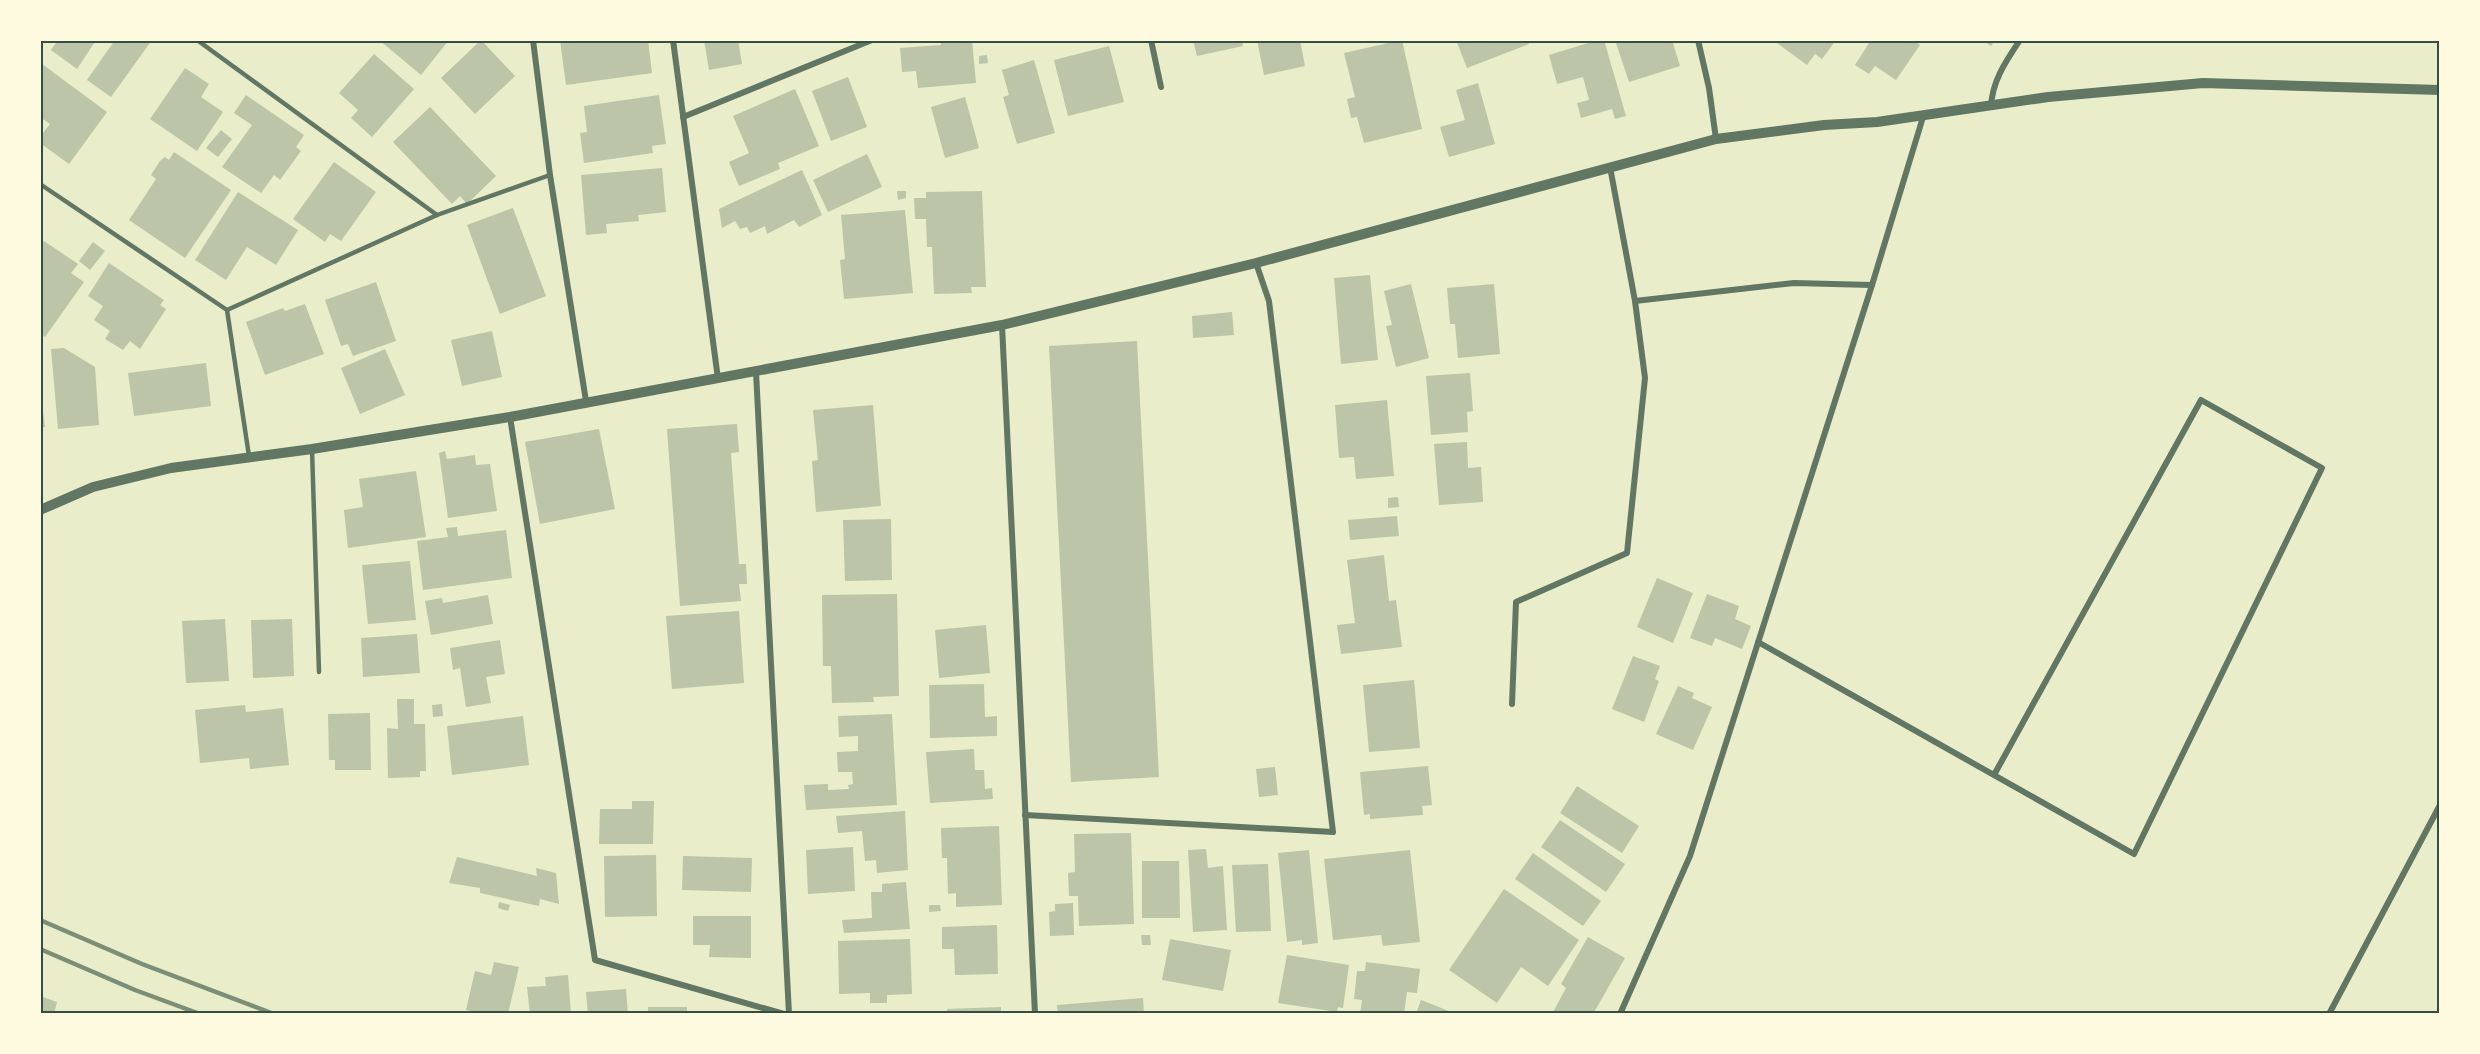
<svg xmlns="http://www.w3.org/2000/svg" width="2480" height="1054" font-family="'Fira Sans',sans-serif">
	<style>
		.building { fill: #bcc5a7 }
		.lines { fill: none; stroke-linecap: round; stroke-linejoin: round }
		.service { stroke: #617663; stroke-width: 4.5 }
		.minor { stroke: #617663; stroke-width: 6 }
		.tertiary { stroke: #617663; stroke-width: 10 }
		.rail { stroke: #7c8e77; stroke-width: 4.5 }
		.neatline { fill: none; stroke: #344e41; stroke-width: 2 }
	</style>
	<rect width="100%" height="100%" fill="#e9edc9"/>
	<g class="building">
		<path d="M58,40H96L77,69L51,50Z"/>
		<path d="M115,40H152L111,97L87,80Z"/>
		<path d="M379,40H449L421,75Z"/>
		<path d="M481,40L515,76L475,114L441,78Z"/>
		<path d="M560,40H648L652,73L566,85Z"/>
		<path d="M704,40H738L742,64L709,70Z"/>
		<path d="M941,40H972L976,83L918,88L916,71L902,72L900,48L941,45Z"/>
		<path d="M1193,40H1242L1243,46L1197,56Z"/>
		<path d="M1257,40H1300L1305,66L1264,75Z"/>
		<path d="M1402,40L1422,129L1364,143L1357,117L1351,118L1347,99L1355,97L1344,53Z"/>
		<path d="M1456,40H1528L1529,44L1467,68Z"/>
		<path d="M1598,40H1604L1626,116L1615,119L1612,109L1581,118L1577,103L1589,100L1583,77L1557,84L1549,55Z"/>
		<path d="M1615,40H1672L1680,66L1629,82Z"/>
		<path d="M1773,40H1836L1822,59L1815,54L1807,65Z"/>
		<path d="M1871,40H1914L1920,45L1896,80L1875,66L1869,74L1855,65Z"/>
		<path d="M1982,40H1995L1991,46Z"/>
		<path d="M1109,46L1124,102L1068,116L1054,60Z"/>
		<path d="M374,54L414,89L372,137L351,118L358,110L339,93Z"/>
		<path d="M987,55L988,63L979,64V56Z"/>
		<path d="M1034,60L1055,133L1017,144L1003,97L1009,95L1002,70Z"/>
		<path d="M42,64L107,112L69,164L40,143V137L50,124L40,117Z"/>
		<path d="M185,68L209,84L201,97L223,112L197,151L150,119Z"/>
		<path d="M848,77L867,127L831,141L812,91Z"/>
		<path d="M1478,83L1495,144L1449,157L1440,127L1465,120L1456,90Z"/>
		<path d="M795,89L819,146L778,163L780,169L739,186L729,162L749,153L733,116Z"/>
		<path d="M246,95L304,135L296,147L301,151L280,180L274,175L261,193L222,167L252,125L234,113Z"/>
		<path d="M659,95L666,144L652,146L653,153L584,163L580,133L587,132L584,106Z"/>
		<path d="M965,97L979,148L945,158L931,107Z"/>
		<path d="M430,107L496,176L467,204L460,196L452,204L393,142Z"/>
		<path d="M221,130L232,139L218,157L206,148Z"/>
		<path d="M174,152L231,190L185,258L129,220L156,179L151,175L160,161L165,157L169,160Z"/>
		<path d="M867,154L882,187L828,212L813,180Z"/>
		<path d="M334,162L376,192L341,241L330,234L325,242L293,219Z"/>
		<path d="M662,168L666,212L638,215L639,221L606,224L607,233L586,235L581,175Z"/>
		<path d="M802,170L822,215L799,227L794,220L767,234L765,226L750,233L747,227L740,229L735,221L722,228L719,209Z"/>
		<path d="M897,191H906V198L898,200Z"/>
		<path d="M982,191L986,287H971L972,293L934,294L932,247H927L926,219H915L914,198H926V192Z"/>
		<path d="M238,192L298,230L276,265L247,247L226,280L195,260Z"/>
		<path d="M513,208L546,296L500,314L467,225Z"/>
		<path d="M905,210L913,293L844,299L840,260L845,259L841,215Z"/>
		<path d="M44,241L78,264L71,273L84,282L45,337L40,334V246Z"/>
		<path d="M93,242L105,251L90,270L79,261Z"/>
		<path d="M109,263L164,300L160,305L166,309L140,349L130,341L123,350L105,339L110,331L94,320L103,306L88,296Z"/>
		<path d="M1370,275L1378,360L1341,364L1334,278Z"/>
		<path d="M376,282L396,341L353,356L348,344L341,346L325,300Z"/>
		<path d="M1411,284L1429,358L1396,367L1386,326L1392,325L1384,291Z"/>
		<path d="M1494,284L1500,354L1458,358L1455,324H1450L1447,288Z"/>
		<path d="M305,304L324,354L265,375L246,322L283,308L285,311Z"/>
		<path d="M1232,312L1234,335L1193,338L1192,316Z"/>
		<path d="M492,331L502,377L462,386L451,340Z"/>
		<path d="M1137,341L1159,777L1071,782L1049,346Z"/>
		<path d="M64,348L95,367L99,425L58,429L51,349Z"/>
		<path d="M385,349L405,395L360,414L341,368Z"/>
		<path d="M206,363L211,406L134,416L128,373Z"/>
		<path d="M1470,373L1473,411L1467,412L1468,432L1431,435L1426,376Z"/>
		<path d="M40,388L45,427H40Z"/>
		<path d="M1387,400L1394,476L1356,479L1354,457L1339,458L1335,405Z"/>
		<path d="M873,405L881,506L816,512L812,461L818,460L813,410Z"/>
		<path d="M737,424L739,452L731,453L739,564H746L747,584H739L741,601L680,606L667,429Z"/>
		<path d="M599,429L615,509L540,524L525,442Z"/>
		<path d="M1467,442L1468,468L1481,467L1483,502L1439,505L1434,444Z"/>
		<path d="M445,451L447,459L475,455L476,465L490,464L497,511L448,518L439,453Z"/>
		<path d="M416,471L426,537L348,548L344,510L363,507L359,479Z"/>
		<path d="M1398,497L1399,507L1388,508V498Z"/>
		<path d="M1397,516L1399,536L1350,540L1348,520Z"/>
		<path d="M891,519L892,580L845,581L843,520Z"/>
		<path d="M457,527L458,536L506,530L512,578L423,590L417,541L448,537L446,528Z"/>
		<path d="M1384,555L1389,601L1396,600L1402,647L1341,654L1337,625L1355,623L1347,560Z"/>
		<path d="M410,561L416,620L368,624L362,565Z"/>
		<path d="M1657,578L1693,593L1673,643L1637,627Z"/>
		<path d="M897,594L899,696L873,697L874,702L832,703L831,666H823L822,595Z"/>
		<path d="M1707,594L1739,606L1735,619L1751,626L1742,649L1715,638L1712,646L1690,638Z"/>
		<path d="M488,595L493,624L431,635L425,601L442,598L443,603Z"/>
		<path d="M739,611L744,683L672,689L666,616Z"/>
		<path d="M225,619L229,681L186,683L182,621Z"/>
		<path d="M292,619L294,676L253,678L251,620Z"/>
		<path d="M986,625L990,673L939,678L935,630Z"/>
		<path d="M417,634L420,673L363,677L361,638Z"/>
		<path d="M500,640L505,674L486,677L491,703L466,707L460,668L453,670L450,648Z"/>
		<path d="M1633,656L1660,666L1655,679L1659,681L1644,722L1612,709Z"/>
		<path d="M1414,680L1420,748L1369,752L1363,685Z"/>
		<path d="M984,684L985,717L997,716V736L930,738L929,685Z"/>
		<path d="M1678,686L1694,693L1692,698L1712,707L1693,750L1656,734Z"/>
		<path d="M397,699H414V724H425L426,771H420V777L388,778L387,728L398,729Z"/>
		<path d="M442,704L443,716L433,717L432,705Z"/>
		<path d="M245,705L246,712L283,708L289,765L250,769L249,758L200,763L195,710Z"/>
		<path d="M370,713L371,770H335V760H329L328,714Z"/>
		<path d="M892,714L897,805L806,810L804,785L828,784V790L849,789L848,785L853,784L852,772H838L837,752L858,751V736L839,737L838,716Z"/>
		<path d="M523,716L529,765L452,775L447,726Z"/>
		<path d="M974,749L975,770H984L985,789L992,788L993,799L930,803L926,752Z"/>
		<path d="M1428,766L1432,805L1422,806L1423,815L1370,819V814L1364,815L1360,772Z"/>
		<path d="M1275,767L1278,795L1259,797L1256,769Z"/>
		<path d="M1577,786L1639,826L1622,853L1560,813Z"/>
		<path d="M632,801H654L653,844H599L600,809H632Z"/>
		<path d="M905,811L908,870L877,873L876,860L865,861L862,831L838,833L836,816Z"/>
		<path d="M1560,820L1625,864L1606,892L1541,847Z"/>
		<path d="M999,826L1002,905L956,907V893L948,894L947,858H942L941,828Z"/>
		<path d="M1131,833L1134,924L1079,926L1078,896H1069L1068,873L1075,872L1074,834Z"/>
		<path d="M853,847L855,891L808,894L806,850Z"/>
		<path d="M1206,849L1208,868L1223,866L1227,930L1193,932L1188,850Z"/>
		<path d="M1309,850L1318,943L1302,945V940L1287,942L1278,853Z"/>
		<path d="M1410,850L1420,942L1383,946L1381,935L1333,940L1324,859Z"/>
		<path d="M1533,853L1601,901L1583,926L1515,879Z"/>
		<path d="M656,855L657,916L605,917L604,856Z"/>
		<path d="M683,856L752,858L751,892L682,890Z"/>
		<path d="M457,857L537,876L536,868L556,873L559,904L540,899L539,906L480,893V888L449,883Z"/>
		<path d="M1142,861H1179L1180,918H1142Z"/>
		<path d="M1268,864L1271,931L1236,932L1232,865Z"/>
		<path d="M906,882L910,929L844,933L842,920L872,918L871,892H882V884Z"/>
		<path d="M1504,889L1579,940L1548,986L1521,967L1497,1003L1449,970Z"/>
		<path d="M499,902L510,905L508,911L498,908Z"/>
		<path d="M1073,903L1074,935L1050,936L1049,912L1055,911V904Z"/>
		<path d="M929,905H940L941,911L929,912Z"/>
		<path d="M693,916H751V958L709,957L710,945H693Z"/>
		<path d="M997,925L998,974L955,975L954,949H942V927Z"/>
		<path d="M1141,935H1150L1151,945H1142Z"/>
		<path d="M1588,937L1625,958L1593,1014H1552L1566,988L1561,984Z"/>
		<path d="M910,939L912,994L887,995V1003H870V993L839,994L838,941Z"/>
		<path d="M1170,939L1231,950L1223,991L1162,980Z"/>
		<path d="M1287,955L1349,965L1343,1008L1338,1007L1337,1012L1278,1003Z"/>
		<path d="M494,962L519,967L508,1014H481L466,1010L475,971L491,975Z"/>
		<path d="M1366,962L1420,969L1417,993L1407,992L1404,1014H1360L1362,1000L1354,999L1357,971H1365Z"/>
		<path d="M568,975L571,1014H530L527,987L546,986L545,977Z"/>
		<path d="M626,989L628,1014H588L586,992Z"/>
		<path d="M40,996L57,1002L54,1014H40Z"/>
		<path d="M1143,998L1144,1014H1058L1057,1005Z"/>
		<path d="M1421,1000L1454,1013V1014H1416Z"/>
		<rect x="648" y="1007" width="39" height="7"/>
		<path d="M1001,1007V1014H947V1009Z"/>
	</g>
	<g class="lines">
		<g class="service">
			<path d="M197,40L437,215"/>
			<path d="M40,184L227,310L249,456"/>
			<path d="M227,310L437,215L550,175"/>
			<path d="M312,449L319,672"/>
		</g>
		<g class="minor">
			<path d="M533,40L550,175L586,401"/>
			<path d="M673,40L718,379"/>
			<path d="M1151,40L1161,87"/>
			<path d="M1698,40L1709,88L1716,139"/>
			<path d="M1991,107C1992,81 2006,61 2020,40"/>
			<path d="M683,117L872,40"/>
			<path d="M1635,301L1794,283L1872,285"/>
			<path d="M1002,325L1035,1014"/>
			<path d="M756,372L789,1014"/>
			<path d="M510,417L595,960L784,1014"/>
			<path d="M1758,642L2134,854L2322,468L2201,400L1994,775"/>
			<path d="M1512,704L1516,602L1627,553L1645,378L1635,301L1610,167"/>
			<path d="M1025,815L1333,832L1269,301L1256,263"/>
			<path d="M1620,1014L1690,856L1872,285L1923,117"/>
			<path d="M2329,1014L2440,805"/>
		</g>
		<path class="tertiary" d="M40,510L93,487L171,468L312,449L510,417L1002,325L1256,263L1716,139L1824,125L1877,122L2048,97L2203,83L2440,90"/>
		<g class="rail">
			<path d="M40,920L142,964L274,1014"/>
			<path d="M40,949L135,990L200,1014"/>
		</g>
	</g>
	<rect width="2480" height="1054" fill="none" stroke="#fefae0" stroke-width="84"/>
	<rect x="42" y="42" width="2396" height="970" class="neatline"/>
</svg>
